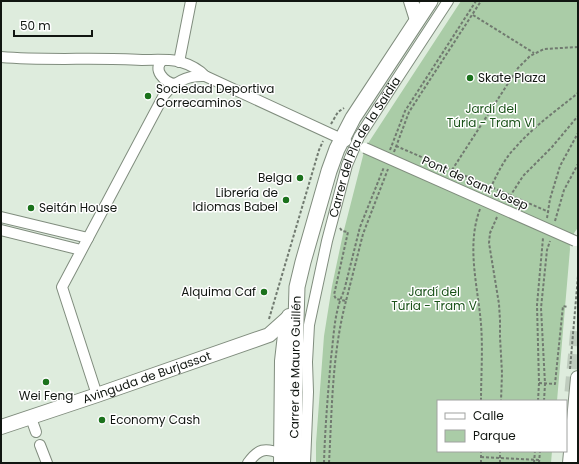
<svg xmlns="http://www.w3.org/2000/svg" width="579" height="464" font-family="Poppins,sans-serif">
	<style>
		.green { fill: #aacca7 }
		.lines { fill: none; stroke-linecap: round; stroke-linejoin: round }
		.primary-tunnel { stroke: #bfccbe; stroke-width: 15; stroke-dasharray: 15 8; stroke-linecap: butt }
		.street-casing { stroke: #808d7e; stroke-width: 12 }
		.secondary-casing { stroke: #808d7e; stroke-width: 16 }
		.primary-casing { stroke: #808d7e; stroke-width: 17 }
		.path { stroke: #717a70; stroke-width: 2; stroke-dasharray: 3 2; stroke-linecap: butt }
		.street { stroke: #fff; stroke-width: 10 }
		.secondary { stroke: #fff; stroke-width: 14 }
		.primary { stroke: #fff; stroke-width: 15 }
		.street-bridge-casing { stroke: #808d7e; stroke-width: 12; stroke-linecap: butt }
		.street-bridge { stroke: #fff; stroke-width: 10 }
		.poi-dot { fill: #1b721c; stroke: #fff; stroke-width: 1.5 }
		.labels { text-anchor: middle; stroke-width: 3; stroke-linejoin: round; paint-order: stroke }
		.poi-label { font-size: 12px; fill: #111611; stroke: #fff; text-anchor: start }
		.park-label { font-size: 12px; fill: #1a5219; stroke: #fff }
		.street-label { font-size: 12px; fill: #111611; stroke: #fff }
	</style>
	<rect width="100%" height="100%" fill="#deecdd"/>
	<path class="green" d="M461,1H578V228C573,233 569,242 570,249L557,401H438V451H552L551,463H316V443L324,336L332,286L343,234L365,148Z"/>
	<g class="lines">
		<path class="primary-tunnel" d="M572,392L578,328"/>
		<defs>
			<g id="street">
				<path d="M1,57C48,61 95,57 142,60C154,60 166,59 178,61C188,64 198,68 205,76L346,141"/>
				<path d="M163,60C151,69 165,83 175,84"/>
				<path d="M179,62L191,1"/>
				<path d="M1,217L88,238"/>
				<path d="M1,230L81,250"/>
				<path d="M97,395L62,287L164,95C174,82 188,75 205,76"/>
				<path d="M31,418L36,432"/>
				<path d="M40,445L47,463"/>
				<path d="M248,463C258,449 265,447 281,454"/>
				<path id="s1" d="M305,463L308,392L307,362L309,325L327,241L347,165L359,137L448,1"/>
			</g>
			<g id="secondary">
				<path d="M411,1L417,20"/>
				<path id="s2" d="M1,427L97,395L269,335L288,318"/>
				<path d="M281,463L282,361L286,326L289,316"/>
				<path d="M570,463L578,378"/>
			</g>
			<g id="primary">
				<path id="s3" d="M294,463L296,321L297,287L303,262L329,171L337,149L353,118L430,1"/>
			</g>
		</defs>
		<use href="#street" class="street-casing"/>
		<use href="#secondary" class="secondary-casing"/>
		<use href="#primary" class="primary-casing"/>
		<g class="path">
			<path d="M473,15L534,53"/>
			<path d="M331,124L338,112L344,108"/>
			<path d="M396,146L549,212"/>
			<path d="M390,150L405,111L476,1"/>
			<path d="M394,152L409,112L481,1"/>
			<path d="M452,170L518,68L530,56L544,49L578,47"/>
			<path d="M488,193C496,177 503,160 515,148C533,127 557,110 578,93"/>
			<path d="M507,201L523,176L552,147L578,116"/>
			<path d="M480,209C466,246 478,287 481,324C483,350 481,376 481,401"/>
			<path d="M497,217L490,233L489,243L499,304L500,320V337L502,373L501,401"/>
			<path d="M547,218L550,199L560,166L578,133"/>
			<path d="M555,221L564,190L578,164"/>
			<path d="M340,228L342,231L348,232L334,295L336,299L346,301L363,234L388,169"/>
			<path d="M269,319L319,150L323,141"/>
			<path d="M570,369L578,276"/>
			<path d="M539,383L555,384L563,306L568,307"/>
			<path d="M538,401L539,383L537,305L543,238"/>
			<path d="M544,401L545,384L541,308L547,250L550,241"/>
			<path d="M481,457L539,460"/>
			<path d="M324,463C325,428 328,393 331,358C334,335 334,312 344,291L360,227L384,167"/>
			<path d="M329,463C332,409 332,354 346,301"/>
			<path d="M481,463V451"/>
			<path d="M500,463V451"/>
			<path d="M534,463L535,451"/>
			<path d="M539,463L540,451"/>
		</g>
		<use href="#street" class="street"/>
		<use href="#secondary" class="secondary"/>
		<use href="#primary" class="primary"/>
		<defs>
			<path id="street-bridge" d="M365,148L575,241"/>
		</defs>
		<use href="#street-bridge" class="street-bridge-casing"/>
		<use href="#street-bridge" class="street-bridge"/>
	</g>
	<g class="poi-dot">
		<circle cx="470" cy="78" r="4"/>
		<circle cx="148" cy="96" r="4"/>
		<circle cx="300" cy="178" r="4"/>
		<circle cx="286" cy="200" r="4"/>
		<circle cx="31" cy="208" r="4"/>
		<circle cx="264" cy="292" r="4"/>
		<circle cx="46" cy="382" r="4"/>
		<circle cx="102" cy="420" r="4"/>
	</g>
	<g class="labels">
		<g class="poi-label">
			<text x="478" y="82">Skate Plaza</text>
			<text x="156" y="93">Sociedad Deportiva<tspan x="156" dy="14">Correcaminos</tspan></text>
			<text x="292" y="182" text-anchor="end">Belga</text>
			<text x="278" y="197" text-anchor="end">Librería de<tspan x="278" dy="14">Idiomas Babel</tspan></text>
			<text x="39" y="212">Seitán House</text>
			<text x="256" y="296" text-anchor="end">Alquima Caf</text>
			<text x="46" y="400" text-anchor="middle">Wei Feng</text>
			<text x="110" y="424">Economy Cash</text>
		</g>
		<g class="park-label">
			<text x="491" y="113">Jardí del<tspan x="491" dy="14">Túria - Tram VI</tspan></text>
			<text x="434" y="296">Jardí del<tspan x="434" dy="14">Túria - Tram V</tspan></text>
		</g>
		<g class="street-label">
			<text dy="4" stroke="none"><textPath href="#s1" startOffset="326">Carrer del Pla de la Saïdia</textPath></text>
			<text transform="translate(475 183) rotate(24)" y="4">Pont de Sant Josep</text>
			<text dy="4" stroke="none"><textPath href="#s3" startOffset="96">Carrer de Mauro Guillén</textPath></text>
			<text dy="4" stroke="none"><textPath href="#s2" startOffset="154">Avinguda de Burjassot</textPath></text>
		</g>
	</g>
	<rect width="579" height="464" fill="none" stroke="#111611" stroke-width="4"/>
	<rect x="437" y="400" width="130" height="52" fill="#ffffff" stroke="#a0a2a0"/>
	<rect x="445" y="413" width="20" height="6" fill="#ffffff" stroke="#a0a2a0"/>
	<text x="473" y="420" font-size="12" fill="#111611">Calle</text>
	<rect x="445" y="430" width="20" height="12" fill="#aacca7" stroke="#a0a2a0"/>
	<text x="473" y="440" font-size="12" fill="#111611">Parque</text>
	<path d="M14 30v6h78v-6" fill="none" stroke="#111611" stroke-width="2"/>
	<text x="20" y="30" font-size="12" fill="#111611" stroke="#ffffff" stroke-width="3" paint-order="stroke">50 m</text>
</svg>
